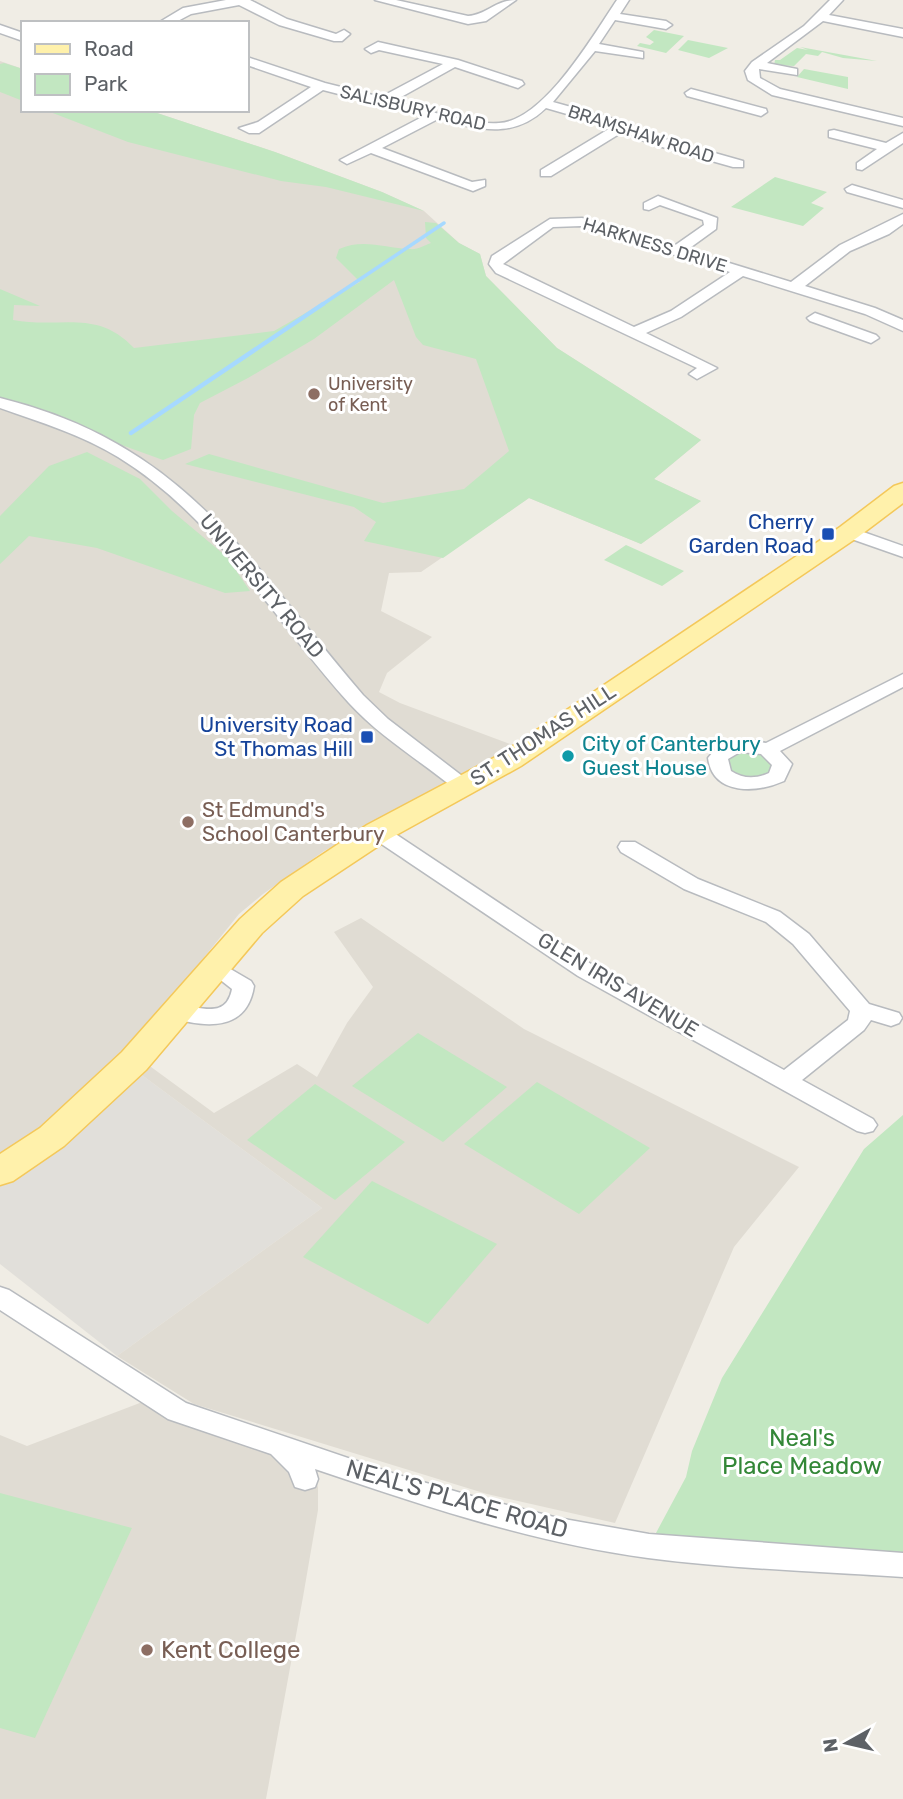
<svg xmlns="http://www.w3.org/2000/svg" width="903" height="1799" font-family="Rubik,sans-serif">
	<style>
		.industrial { fill: #e1dfda }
		.education { fill: #e0dcd3 }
		.green { fill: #c2e7c1 }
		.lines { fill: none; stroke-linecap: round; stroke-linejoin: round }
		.stream-far1 { stroke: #a6d9ff; stroke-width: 3.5 }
		.stream { stroke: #a6d9ff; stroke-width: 4.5 }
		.street-casing { stroke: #b8bbbf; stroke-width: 3 }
		.primary-casing { stroke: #f4c85a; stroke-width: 3 }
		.street { fill: #fff; fill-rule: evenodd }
		.primary { fill: #fff1ab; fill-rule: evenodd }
		.education-dot { fill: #8d6e63; stroke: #fff; stroke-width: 2.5 }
		.transit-dot { fill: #1a4fb4; stroke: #fff; stroke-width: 2.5 }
		.culture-dot { fill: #0f9aa8; stroke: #fff; stroke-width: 2.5 }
		.labels { text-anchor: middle; stroke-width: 6; stroke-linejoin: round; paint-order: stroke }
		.far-street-label { font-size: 18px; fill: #5d6166; stroke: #fff }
		.far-education-label { font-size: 18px; fill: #785e54; stroke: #fff; text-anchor: start }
		.transit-label { font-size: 21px; fill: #164399; stroke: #fff; text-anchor: end }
		.street-label { font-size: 21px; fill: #5d6166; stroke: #fff }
		.culture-label { font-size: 21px; fill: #0d838f; stroke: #fff; text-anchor: start }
		.education-label { font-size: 21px; fill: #785e54; stroke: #fff; text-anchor: start }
		.near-park-label { font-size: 24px; fill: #338737; stroke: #fff }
		.near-street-label { font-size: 24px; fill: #5d6166; stroke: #fff }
		.near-education-label { font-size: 24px; fill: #785e54; stroke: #fff; text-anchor: start }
	</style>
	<rect width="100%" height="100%" fill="#f0ede5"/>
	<path class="industrial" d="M139,1073L322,1208L117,1356L0,1264V1184Z"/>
	<g class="education">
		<path d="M0,61L23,69V110H148L275,152L382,192L424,211L459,243L480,254L486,276L557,348L701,440L654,479L701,501L641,544L529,498L421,572L389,573L381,611L432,637L387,673L379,692L400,703L513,745L481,766L324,851L263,894L239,914L120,1062L31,1141L0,1161Z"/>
		<path d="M361,918L524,1029L799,1167L734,1247L615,1523L487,1494L194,1404L117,1356L322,1208L139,1073L147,1064L214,1113L297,1064L317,1077L347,1023L373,987L334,932Z"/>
		<path d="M145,1401L278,1447L314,1473L318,1487V1510L303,1597L266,1799H0V1435L27,1446Z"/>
	</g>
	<g class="green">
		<path d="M654,30L684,36L666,53L637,46L640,43L650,45L654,42L646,37Z"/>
		<path d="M688,40L728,48L709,58L678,50Z"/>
		<path d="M800,47L877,61L843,58L822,52L818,56L806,54L794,66L774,65L775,60H780L797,48L808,50Z"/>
		<path d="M4,63L23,69V101L0,92V64Z"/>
		<path d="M804,69L848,77V89L797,77Z"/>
		<path d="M45,110H148L275,152L382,192L424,211L326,187L281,181L128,142Z"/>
		<path d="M775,177L827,192L811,203L824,208L803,226L731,207Z"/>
		<path d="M425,222L436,223L459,243L480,254L486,276L557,348L701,440L654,479L701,501L641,544L529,498L443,558L364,541L376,522L354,507L185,464L209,454L383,503L464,489L509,451L476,359L423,345L416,337L394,280L314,339L248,378L200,403L194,415L191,449L163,460L0,401V289L40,306L14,305L13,320C61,329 96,308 134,348L274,331L360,282L336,258L339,249C363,238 385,248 410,249C417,250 425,245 431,243L426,238Z"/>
		<path d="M87,452L140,479L172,511L227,557L250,591L225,593L97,548L29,536L0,564V516L49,466Z"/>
		<path d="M626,545L684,571L662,586L604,560Z"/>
		<path d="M744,751L759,753L772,763V773L763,779L733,777L725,760L736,752Z"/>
		<path d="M418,1033L507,1087L443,1142L352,1086Z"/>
		<path d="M537,1082L650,1148L579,1214L464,1144Z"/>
		<path d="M315,1084L405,1142L335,1200L247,1140Z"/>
		<path d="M903,1115V1565L649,1546L686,1477L692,1451L722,1378L864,1149Z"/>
		<path d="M372,1181L497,1244L428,1324L303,1257Z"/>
		<path d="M0,1493L132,1528L35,1738L0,1728Z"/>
	</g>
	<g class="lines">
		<path class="stream-far1" d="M320,306L444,223"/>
		<path class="stream" d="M131,433L323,304"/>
		<defs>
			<g id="street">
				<path d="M226,0H250L287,19L336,34L344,30L350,34L342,41H334L279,25L239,5L191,14L174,23H158L183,8Z"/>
				<path d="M375,0H396L468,16C488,14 495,0 516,0L486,21L468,24Z"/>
				<path d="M617,0H629L620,14L666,21L672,25L666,29L615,20L599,44L643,52V58L595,51L553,102L628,123L658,137L743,161V167H733L648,143L624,131L551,176H541V170L612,127L546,108C513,140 478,129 438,119L382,148L472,182L485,180V186L473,191L371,153L347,164L340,160L424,116L323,90L259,133H249L239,128L258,122L311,87L247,65V57L325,83L381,97L443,64L379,50L371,53L365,49L378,42L458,60L522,81L524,84L518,88L455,67L394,101C427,109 465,125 499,123C544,121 594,34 617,0Z"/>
				<path d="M830,0H843L829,15L903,29V37L823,21L767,63L797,69V75L759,69L760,78L780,89L903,118V126L772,95L748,80L745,71L752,62L804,26Z"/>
				<path d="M0,25L23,33V41L0,33Z"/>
				<path d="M691,89L766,109L767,112L761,116L687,96L685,93Z"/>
				<path d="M834,130L886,143L903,133V143L862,170L857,169V163L877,149L829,137V131Z"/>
				<path d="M852,185L903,200V208L847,192L845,189Z"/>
				<path d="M658,196L717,218L716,229L687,250L791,282L840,245L903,214V224L889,234L850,251L805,286L875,308L903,320V331L865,314L743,276L681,317L646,333L717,368L697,379L689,374L697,368L496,273L489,264L492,256L550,219L582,218L674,246L704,225L703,220L660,205L649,210L644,209V203ZM581,226L730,272L671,311L634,327L503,264L553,227Z"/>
				<path d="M815,313L876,335L879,338L871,343L810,321L807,318Z"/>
				<path d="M0,398C186,444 248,561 363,695L388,719L470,782L473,786L470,790H456C421,761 380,737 349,703C273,619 217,518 118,457C82,435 40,422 0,408Z"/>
				<path d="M849,527L903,546V557L843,536L840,532Z"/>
				<path d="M903,674V687L780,751L792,764L784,781C757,793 713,796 708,758C722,739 745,738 766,743ZM740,752L761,754L772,765L769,773C756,779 743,779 731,771L728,759Z"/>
				<path d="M378,826L385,827L594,966L784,1070L848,1020L850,1011L793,944L766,922L684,889L621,852L618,847L621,842H635L698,879L780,912L809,934L869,1004L899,1013L902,1018L899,1023L891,1026L871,1020L864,1030L802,1080L873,1119L877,1125L873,1131L865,1133L857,1131L578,976L371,837L368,832L371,827Z"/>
				<path d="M215,960L251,981L254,986C247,1032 205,1028 169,1017L166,1012L169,1007C192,1000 225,1025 232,989L204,967L207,962Z"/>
				<path d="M0,1287L9,1290L186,1403L395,1474L475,1497L558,1518L649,1534L903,1553V1577C819,1571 732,1569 648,1558C534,1543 424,1506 315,1469L318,1479L315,1487L305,1490L295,1487L289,1472L271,1454L168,1419L0,1310Z"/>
			</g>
			<path id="primary" d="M903,483V503L858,537L521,766L389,839L303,896L262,933L146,1070L64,1146L13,1181L0,1185V1154L40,1128L122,1052L240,919L281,882L367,825L501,754L840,527L894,486Z"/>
		</defs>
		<use href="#street" class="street-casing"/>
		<use href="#primary" class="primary-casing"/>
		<use href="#street" class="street"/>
		<use href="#primary" class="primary"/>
	</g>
	<g class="education-dot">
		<circle cx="314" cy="394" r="7"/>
		<circle cx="188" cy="822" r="7"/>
		<circle cx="147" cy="1650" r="7"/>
	</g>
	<g class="transit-dot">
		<rect x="821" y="527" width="14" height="14" rx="3.5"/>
		<rect x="360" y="730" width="14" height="14" rx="3.5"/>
	</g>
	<circle class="culture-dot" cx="568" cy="756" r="7"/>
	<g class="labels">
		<g class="far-street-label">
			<text transform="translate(413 108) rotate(13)" y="6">SALISBURY ROAD</text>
			<text transform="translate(641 134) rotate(18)" y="6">BRAMSHAW ROAD</text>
			<text transform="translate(655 245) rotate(17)" y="6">HARKNESS DRIVE</text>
		</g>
		<g class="far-education-label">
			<text x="328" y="390">University<tspan x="328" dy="21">of Kent</tspan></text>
		</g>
		<g class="transit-label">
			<text x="814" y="529">Cherry<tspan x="814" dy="24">Garden Road</tspan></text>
			<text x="353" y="732">University Road<tspan x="353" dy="24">St Thomas Hill</tspan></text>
		</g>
		<g class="street-label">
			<text transform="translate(262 586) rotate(50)" y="7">UNIVERSITY ROAD</text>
			<text transform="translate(543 735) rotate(-33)" y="7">ST. THOMAS HILL</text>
			<text transform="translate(618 985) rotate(31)" y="7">GLEN IRIS AVENUE</text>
		</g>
		<g class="culture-label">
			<text x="582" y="751">City of Canterbury<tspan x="582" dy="24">Guest House</tspan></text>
		</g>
		<g class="education-label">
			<text x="202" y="817">St Edmund's<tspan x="202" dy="24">School Canterbury</tspan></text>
		</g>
		<g class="near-park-label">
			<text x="802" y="1446">Neal's<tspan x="802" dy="28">Place Meadow</tspan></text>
		</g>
		<g class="near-street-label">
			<text transform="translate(457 1499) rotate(16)" y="8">NEAL'S PLACE ROAD</text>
		</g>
		<g class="near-education-label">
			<text x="161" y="1658">Kent College</text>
		</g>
	</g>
	<rect x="21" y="21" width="228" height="91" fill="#ffffff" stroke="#bec0c2" stroke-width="2"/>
	<rect x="35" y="44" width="35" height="10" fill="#fff1ab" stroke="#bec0c2" stroke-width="2"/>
	<text x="84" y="56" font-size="21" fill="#5d6166">Road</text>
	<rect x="35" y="74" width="35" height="21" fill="#c2e7c1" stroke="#bec0c2" stroke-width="2"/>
	<text x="84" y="91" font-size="21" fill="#5d6166">Park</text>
	<g transform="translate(847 1743) rotate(262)" stroke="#ffffff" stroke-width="5" paint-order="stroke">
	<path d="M0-5L12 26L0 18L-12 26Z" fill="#5d6166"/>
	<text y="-10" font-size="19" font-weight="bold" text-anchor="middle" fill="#5d6166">N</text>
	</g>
</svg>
